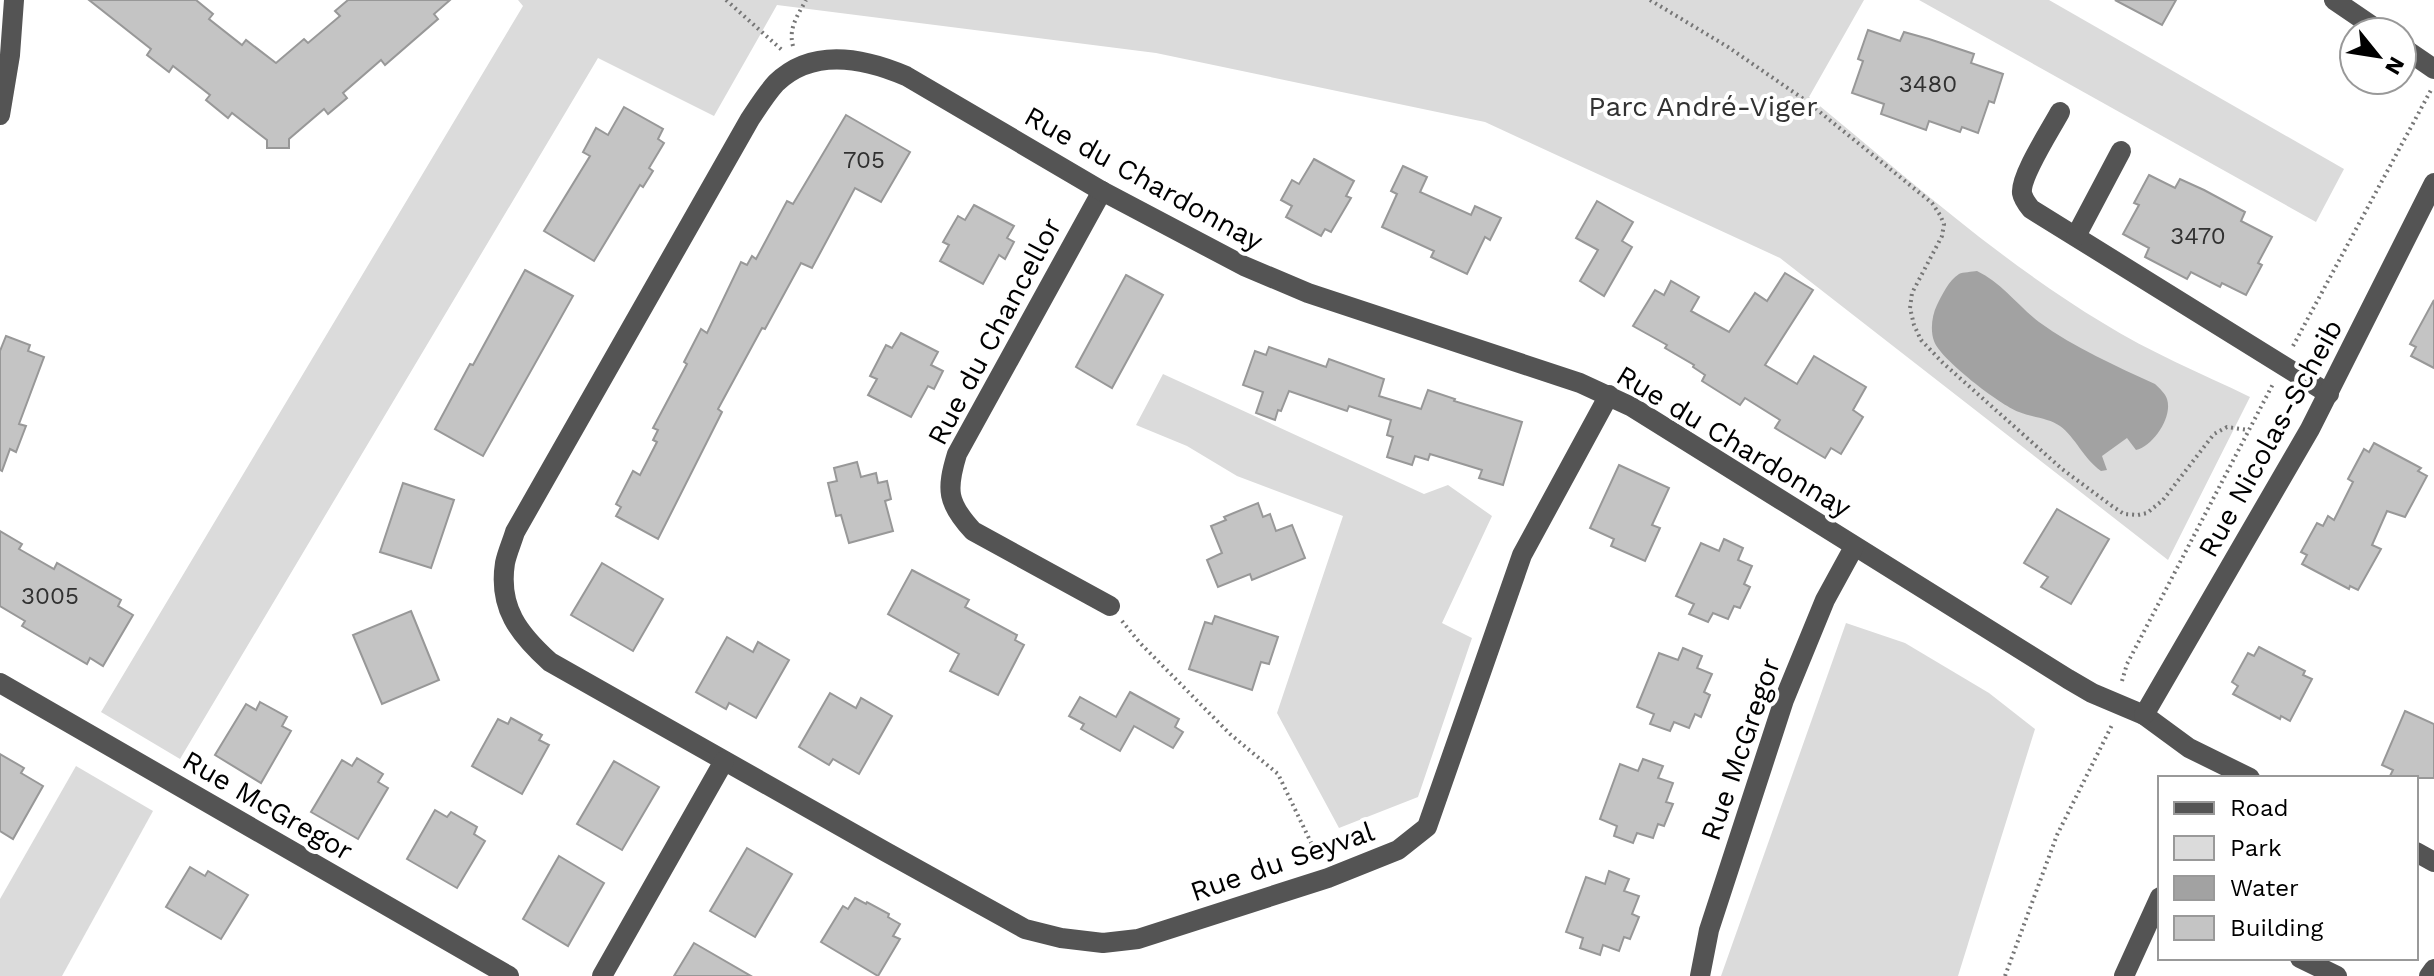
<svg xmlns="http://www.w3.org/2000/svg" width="2434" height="976" font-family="'Work Sans',sans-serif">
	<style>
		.green { fill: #dbdbdb }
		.water { fill: #a2a2a2 }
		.building { fill: #c4c4c4; stroke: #989898; stroke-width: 2 }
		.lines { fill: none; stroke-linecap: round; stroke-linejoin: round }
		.path { stroke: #767676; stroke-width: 4; stroke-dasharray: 2 4; stroke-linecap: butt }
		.minor { stroke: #545454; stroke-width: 20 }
		.labels { text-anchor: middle; stroke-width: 8; stroke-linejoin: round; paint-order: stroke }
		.number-label { font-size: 24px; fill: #313131 }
		.park-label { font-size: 28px; fill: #323232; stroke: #fff }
		.street-label { font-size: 28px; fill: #000; stroke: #fff }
	</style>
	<rect width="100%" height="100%" fill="#fff"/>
	<g class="green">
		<path d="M518,0H1864L1809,97C1904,175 1997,259 2103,323C2149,352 2201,373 2250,397L2168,560L1780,258L1485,122L1156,53L777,5L714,116L598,58L180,759L101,712L523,6Z"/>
		<path d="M1919,0H2049L2344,169L2316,222Z"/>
		<path d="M1163,374L1424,494L1448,485L1492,516L1442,623L1472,638L1418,797L1339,828L1277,713L1343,516L1237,476L1187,446L1136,425Z"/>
		<path d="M1846,623L1905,643L1989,693L2035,729L1958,976H1721Z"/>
		<path d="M76,766L153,811L62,976H0V899Z"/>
	</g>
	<path class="water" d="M1977,271C2002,283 2018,306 2039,322C2075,348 2116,366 2155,384C2160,389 2165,393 2167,399C2173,417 2153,446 2136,450L2127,438L2102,456L2107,470L2101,471C2083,458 2076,438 2060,426C2049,418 2031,417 2019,412C2000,405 1940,359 1934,341C1930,330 1932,315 1937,305C1942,295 1949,280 1959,274C1963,272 1972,272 1977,271Z"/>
	<g class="building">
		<path d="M89,0H196L213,14L209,19L242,45L246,40L276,63L304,39L308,43L340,16L335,11L348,0H450L434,14L438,19L385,65L381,60L343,93L347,98L328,114L324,109L289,139V148H267V140L232,113L228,118L206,100L210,95L173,66L169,72L147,55L151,49Z"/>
		<path d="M2115,0H2176L2162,25Z"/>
		<path d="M1868,30L1900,41L1904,32L1929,39L1974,54L1971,63L2003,74L1994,103L1989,101L1978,133L1962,127L1960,132L1929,121L1926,130L1881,114L1884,104L1852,93L1863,61L1858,59Z"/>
		<path d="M624,107L663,129L658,139L664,143L649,168L653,171L643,187L640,185L594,261L544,231L590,156L583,152L596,128L608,135Z"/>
		<path d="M846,115L910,152L881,202L855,188L812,268L801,263L765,329L762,328L718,409L722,412L658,539L616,516L621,507L616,504L633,471L640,475L657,442L653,440L658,430L653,428L687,364L684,362L701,329L707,333L741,262L747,265L752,256L756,259L787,201L793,204Z"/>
		<path d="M1314,159L1354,181L1346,196L1351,198L1331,232L1325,229L1321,236L1286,217L1292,206L1281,200L1292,180L1299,184Z"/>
		<path d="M1403,166L1427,177L1420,192L1471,215L1475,206L1501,218L1490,240L1485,237L1467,274L1431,257L1434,251L1382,227L1397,194L1391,191Z"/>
		<path d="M2149,175L2175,188L2180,179L2204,190L2245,212L2241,221L2272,237L2258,263L2262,265L2246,295L2222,283L2220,287L2191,272L2187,279L2145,257L2149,248L2123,234L2139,205L2134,203Z"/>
		<path d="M1597,201L1633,222L1622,241L1632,247L1604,296L1580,281L1598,250L1576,238Z"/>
		<path d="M974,205L1014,226L1007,238L1014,242L1005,259L999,255L983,284L940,261L949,245L943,242L958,216L965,220Z"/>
		<path d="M525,270L573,296L483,456L435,429L470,364L473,365Z"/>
		<path d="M1785,273L1813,290L1765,365L1797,384L1814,356L1866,387L1853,410L1863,417L1841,454L1831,448L1825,458L1775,428L1780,420L1745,398L1740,405L1702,381L1705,375L1693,367L1694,365L1665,348L1667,345L1633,326L1655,290L1664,295L1671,281L1699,297L1691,311L1729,332L1755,293L1767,301Z"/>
		<path d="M1126,275L1163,295L1112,388L1076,367Z"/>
		<path d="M2434,300V368L2411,356L2416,347L2410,344Z"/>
		<path d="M901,333L938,352L931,365L943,371L934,389L928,386L911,417L868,395L877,379L870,376L886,345L892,348Z"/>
		<path d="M6,336L30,345L28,351L44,357L19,424L26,426L16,452L10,449L2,471L0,470V351Z"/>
		<path d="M1269,347L1326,367L1329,359L1384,379L1379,396L1421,409L1428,390L1455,399L1454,401L1522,422L1503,485L1479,478L1482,470L1430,454L1428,460L1415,456L1412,465L1387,457L1393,437L1387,435L1391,420L1349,406L1347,411L1289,391L1281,411L1278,410L1275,420L1256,413L1263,392L1243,385L1255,351L1266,355Z"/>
		<path d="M2374,443L2421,468L2418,471L2427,476L2405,517L2387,511L2372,545L2381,549L2358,590L2350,586L2349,589L2302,564L2307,555L2301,552L2317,523L2323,526L2328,516L2334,520L2353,482L2348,479L2364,449L2369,452Z"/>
		<path d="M857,462L861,477L876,473L878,483L887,481L891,499L885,501L893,531L849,543L841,515L836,516L828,483L837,481L834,468Z"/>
		<path d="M1619,465L1669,488L1652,525L1660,528L1645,561L1611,546L1614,539L1590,528Z"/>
		<path d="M403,483L454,500L431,568L380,552Z"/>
		<path d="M1258,503L1263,517L1270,514L1276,531L1292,525L1305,558L1252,580L1250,574L1218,587L1207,560L1222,553L1211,526L1226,520L1224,517Z"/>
		<path d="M2057,509L2109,539L2071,604L2041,587L2048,577L2024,563Z"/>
		<path d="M0,531L22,544L19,549L54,569L57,563L121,600L118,606L133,615L103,666L90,658L87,664L22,626L25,621L0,606Z"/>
		<path d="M1724,539L1743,548L1738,560L1752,566L1744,584L1750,587L1740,608L1734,606L1728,619L1713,613L1708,622L1689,614L1694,604L1676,596L1701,543L1719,551Z"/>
		<path d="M602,563L663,599L633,651L571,615Z"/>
		<path d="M912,570L969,600L965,607L1017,635L1015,640L1024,645L998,695L950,671L959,654L888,614Z"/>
		<path d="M411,611L439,680L382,704L353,635Z"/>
		<path d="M1215,616L1278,637L1269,664L1261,662L1252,690L1189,669L1205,622L1212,624Z"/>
		<path d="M727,637L753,652L758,642L789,660L756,718L729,703L726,709L696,692Z"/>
		<path d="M2259,647L2305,671L2303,675L2312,679L2290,721L2281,716L2280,719L2233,694L2238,686L2232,682L2248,653L2254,656Z"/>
		<path d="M1683,648L1702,656L1697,668L1712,674L1704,692L1710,695L1701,717L1695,714L1689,728L1674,722L1670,731L1650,724L1654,714L1637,707L1659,653L1678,660Z"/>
		<path d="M1130,692L1179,719L1175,727L1183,732L1173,748L1134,726L1120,751L1081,729L1084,724L1069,716L1080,697L1116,717Z"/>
		<path d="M830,693L856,708L861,698L892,716L859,774L833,759L829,765L799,747Z"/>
		<path d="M260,702L287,717L282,726L291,731L261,783L215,755L246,704L256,710Z"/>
		<path d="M2405,711L2434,724V778H2389L2393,770L2382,765Z"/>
		<path d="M511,718L542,735L539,740L549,745L522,794L472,766L498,719L508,724Z"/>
		<path d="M0,754L24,768L21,773L43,786L13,839L0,831Z"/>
		<path d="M357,758L383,774L378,782L388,788L358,839L311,812L342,760L352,766Z"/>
		<path d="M1643,759L1663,766L1658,778L1673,783L1666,802L1673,804L1664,826L1658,824L1653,838L1637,833L1633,843L1614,836L1617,826L1600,819L1620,764L1638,771Z"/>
		<path d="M614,761L659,787L622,850L577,824Z"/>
		<path d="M435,810L447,817L451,812L477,827L474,834L485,841L457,888L407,859Z"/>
		<path d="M747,848L792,874L755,937L710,911Z"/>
		<path d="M559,856L604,883L568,946L523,919Z"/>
		<path d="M190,867L205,876L208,871L248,895L221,939L166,907Z"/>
		<path d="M1609,871L1629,879L1624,891L1639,896L1632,914L1639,917L1630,939L1624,937L1619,951L1603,945L1600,955L1580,948L1583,938L1566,932L1586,877L1605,884Z"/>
		<path d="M855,898L866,904L867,902L889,914L888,917L900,924L893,936L900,939L878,976L821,942L843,906L848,909Z"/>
		<path d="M694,943L751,976H674Z"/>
	</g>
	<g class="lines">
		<g class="path">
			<path d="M726,0L783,51"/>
			<path d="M1650,0L1728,47L1805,100L1932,203L1940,215L1944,224L1942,236L1912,293L1910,308L1914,325L1921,340L1943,363L2062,469L2112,506L2124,514L2138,515L2147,513L2163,500L2214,434L2227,427L2248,430"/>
			<path d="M793,46C788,28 798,15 806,0"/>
			<path d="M2293,346L2431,90"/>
			<path d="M1122,621L1140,643L1230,734L1278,774L1318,857"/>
			<path d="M2122,681L2127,664L2274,382"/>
			<path d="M2005,976L2057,835L2112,725"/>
		</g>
		<g class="minor">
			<path d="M2334,0L2381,32"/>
			<path d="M2402,47L2434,69"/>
			<path d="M2060,112C2051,129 2020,176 2022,193C2023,199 2027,204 2031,209L2329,394"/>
			<path d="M0,115L10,55L14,0"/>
			<path d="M1102,191L957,454C946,490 947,503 973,531L1110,606"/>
			<path d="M2076,236L2121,151"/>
			<path d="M1609,395L1522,555L1427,827L1398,850L1328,878L1138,939L1103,943L1061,938L1025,929L886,852L550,662C519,634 498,608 505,563C507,553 512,542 515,532L750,119C758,107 766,94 776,83C813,47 864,58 906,76L1102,191L1244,266L1308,293L1580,383L1632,407L2068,679L2092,693L2144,715L2189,748L2250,778"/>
			<path d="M0,683L509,976"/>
			<path d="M2144,715L2310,429L2434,183"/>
			<path d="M2416,852L2434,862"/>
			<path d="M2300,958L2337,976"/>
			<path d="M602,976L724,761"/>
			<path d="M1700,976L1709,930L1784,700L1825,600L1854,547"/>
			<path d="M2124,976L2160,897"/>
			<path d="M2429,976L2434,969"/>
		</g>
	</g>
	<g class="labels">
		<g class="number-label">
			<text x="1928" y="92">3480</text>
			<text x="864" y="168">705</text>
			<text x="2198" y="244">3470</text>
			<text x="50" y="604">3005</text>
		</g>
		<g class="park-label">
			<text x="1703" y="116">Parc André-Viger</text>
		</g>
		<g class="street-label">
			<text transform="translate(1144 178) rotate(29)" y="10">Rue du Chardonnay</text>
			<text transform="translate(994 331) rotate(-62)" y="10">Rue du Chancellor</text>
			<text transform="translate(2270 438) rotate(-61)" y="10">Rue Nicolas-Scheib</text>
			<text transform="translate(1734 441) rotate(31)" y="10">Rue du Chardonnay</text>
			<text transform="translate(1740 749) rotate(-71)" y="10">Rue McGregor</text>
			<text transform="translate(268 805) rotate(30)" y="10">Rue McGregor</text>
			<text transform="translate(1282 861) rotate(-19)" y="10">Rue du Seyval</text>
		</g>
	</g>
	<rect x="2158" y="776" width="260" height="184" fill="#ffffff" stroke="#999999" stroke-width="2"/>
	<rect x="2174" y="802" width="40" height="12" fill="#545454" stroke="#999999" stroke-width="2"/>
	<text x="2230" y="816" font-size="24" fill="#000000">Road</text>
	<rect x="2174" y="836" width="40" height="24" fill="#dbdbdb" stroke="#999999" stroke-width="2"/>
	<text x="2230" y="856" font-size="24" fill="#000000">Park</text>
	<rect x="2174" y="876" width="40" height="24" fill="#a2a2a2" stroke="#999999" stroke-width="2"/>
	<text x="2230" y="896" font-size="24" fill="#000000">Water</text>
	<rect x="2174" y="916" width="40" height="24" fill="#c4c4c4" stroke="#999999" stroke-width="2"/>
	<text x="2230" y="936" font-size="24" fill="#000000">Building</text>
	<g transform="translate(2378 56) rotate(120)"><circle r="38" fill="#ffffff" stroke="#999999" stroke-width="2"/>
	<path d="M0-6L14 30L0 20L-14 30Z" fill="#000000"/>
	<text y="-12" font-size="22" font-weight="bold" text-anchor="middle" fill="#000000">N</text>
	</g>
</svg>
